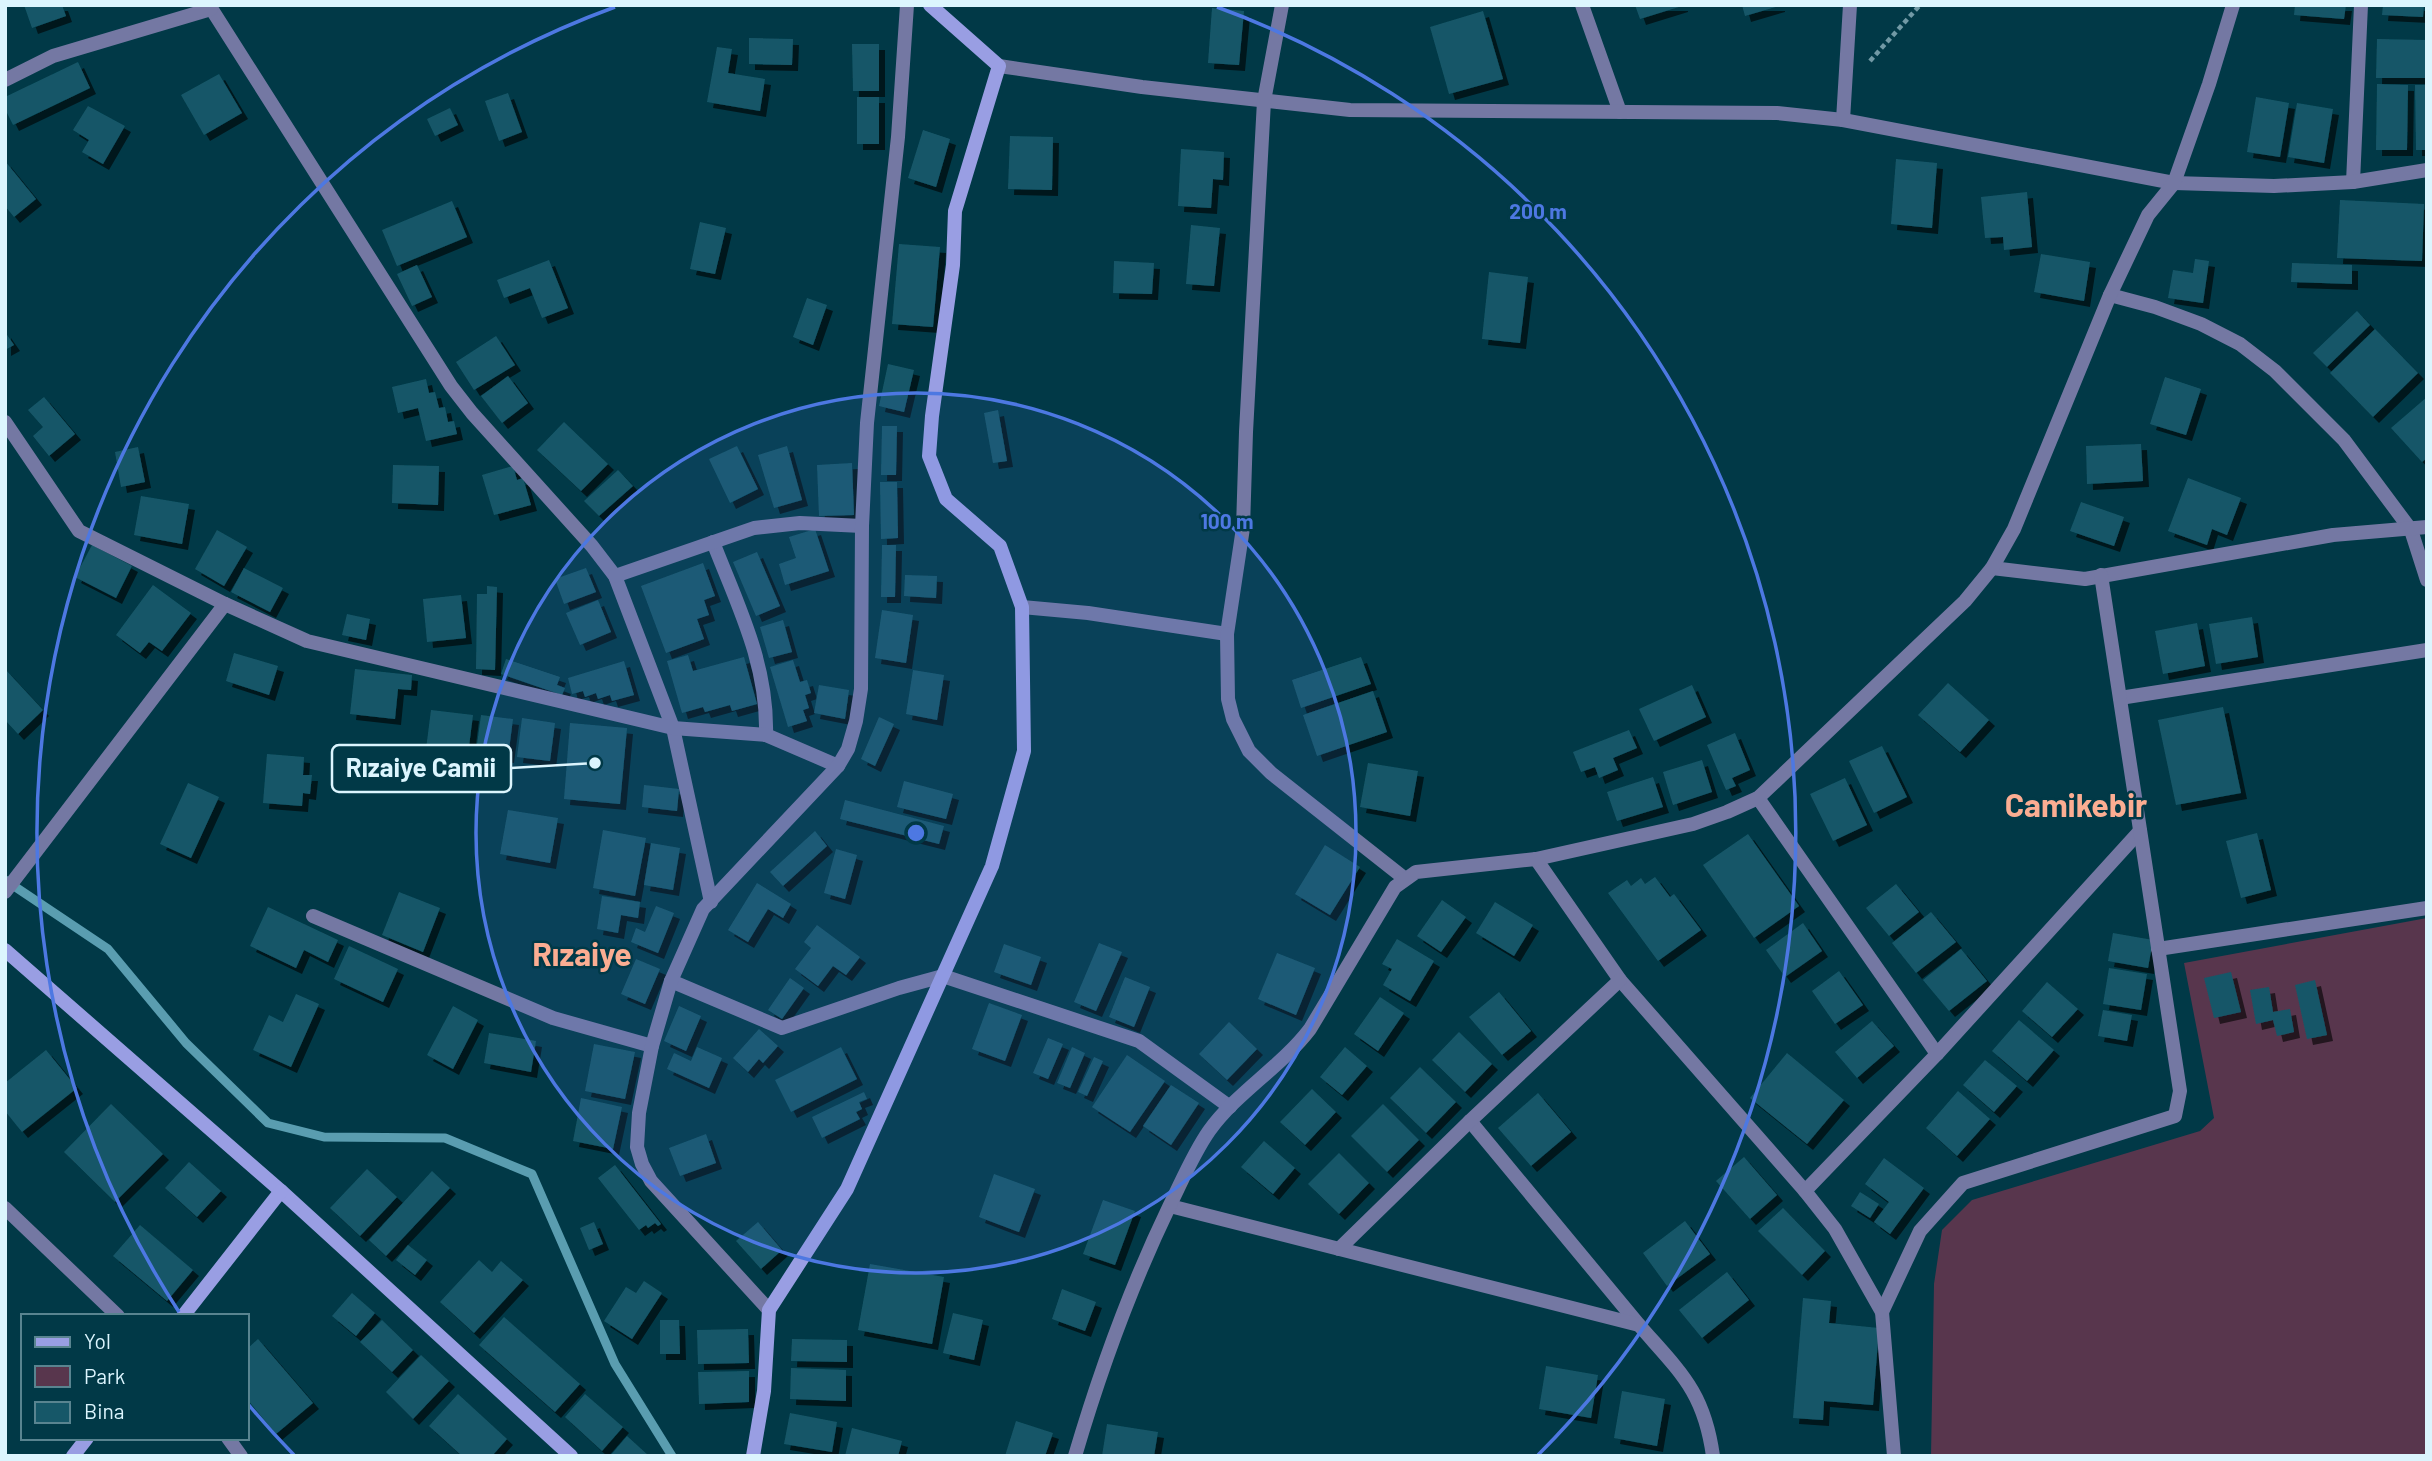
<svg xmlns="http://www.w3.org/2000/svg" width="2432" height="1461" font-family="Barlow,sans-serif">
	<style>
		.green { fill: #58364d }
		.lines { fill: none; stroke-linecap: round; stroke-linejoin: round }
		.stream { stroke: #5a9db0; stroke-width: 9 }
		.building { fill: #165768; filter: url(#shadow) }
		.path { stroke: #7199a5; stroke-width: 4.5; stroke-dasharray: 5 3.5; stroke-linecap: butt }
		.lane { stroke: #7478a3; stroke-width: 14 }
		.street { stroke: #7478a3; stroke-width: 14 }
		.secondary { stroke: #999ee3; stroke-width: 14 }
		.ring { fill: none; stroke: #4d78e2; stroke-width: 3.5 }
		.labels { text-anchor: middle; stroke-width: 5; stroke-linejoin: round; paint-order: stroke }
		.district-label { font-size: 32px; font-weight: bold; fill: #fbad92; stroke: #013947 }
		.centre { fill: #4d78e2; stroke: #013947; stroke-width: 3.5 }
		.ring-label { font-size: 21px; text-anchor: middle; font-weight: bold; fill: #4d78e2; stroke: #013947; stroke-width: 5; stroke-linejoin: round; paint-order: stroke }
		.leader { fill: none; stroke: #dcf5fe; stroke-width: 2.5 }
		.callout-dot { fill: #dcf5fe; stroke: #013947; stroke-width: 2.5 }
		.callout { fill: #013947; stroke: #dcf5fe; stroke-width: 2.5 }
		.callout-label { font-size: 26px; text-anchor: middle; font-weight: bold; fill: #dcf5fe }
	</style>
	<defs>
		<filter id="shadow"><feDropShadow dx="6" dy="6" stdDeviation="0" flood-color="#0009"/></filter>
	</defs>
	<rect width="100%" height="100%" fill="#013947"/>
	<path class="green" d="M2427,918V1456H1931L1934,1284L1942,1230L1972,1200L2200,1131L2214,1118L2184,963Z"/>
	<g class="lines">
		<path class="stream" d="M5,880L108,949L186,1043L268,1123L324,1137L445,1138L532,1174L615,1364L672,1456"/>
	</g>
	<g class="building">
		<path d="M24,5H62L66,16L32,28Z"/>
		<path d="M1635,5H1682V6L1640,19Z"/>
		<path d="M1742,5H1779V6L1745,16Z"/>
		<path d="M2295,5H2346L2344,19L2294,15Z"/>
		<path d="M2383,5H2424L2423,17L2382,15Z"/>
		<path d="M1212,8L1244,11L1239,65L1208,63Z"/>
		<path d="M1483,11L1503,79L1449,94L1430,27Z"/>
		<path d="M749,38L793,39L792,65L749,64Z"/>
		<path d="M2377,39L2427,40V78H2376Z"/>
		<path d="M852,44H879V91H853Z"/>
		<path d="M717,47L732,49L728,73L765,79L760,111L707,102Z"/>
		<path d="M78,62L90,88L13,125L5,109V97Z"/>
		<path d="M219,74L242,113L204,135L181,95Z"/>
		<path d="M2377,84L2408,85L2407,150H2376Z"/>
		<path d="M2415,85H2427V150H2416Z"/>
		<path d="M508,93L522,132L499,141L485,101Z"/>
		<rect x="857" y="97" width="22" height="47"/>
		<path d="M2256,97L2289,103L2280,157L2247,152Z"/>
		<path d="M2297,103L2333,109L2324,163L2288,157Z"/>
		<path d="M88,106L125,126L103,164L82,152L89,140L73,130Z"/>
		<path d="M450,108L458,125L435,136L427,119Z"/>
		<path d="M923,130L950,139L936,187L908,178Z"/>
		<path d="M1010,136L1053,137L1052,190L1008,189Z"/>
		<path d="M1181,149L1224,152L1223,180L1213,179L1211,208L1178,206Z"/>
		<path d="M1896,159L1937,163L1932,228L1891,224Z"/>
		<path d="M5,161L36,199L14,217L5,206Z"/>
		<path d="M2027,192L2032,247L2004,250L2003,237L1985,238L1981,197Z"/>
		<path d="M2340,200L2424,204L2422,261L2337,258Z"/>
		<path d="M452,201L467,237L397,266L382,230Z"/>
		<path d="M700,222L726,228L715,274L690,269Z"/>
		<path d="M1191,225L1220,228L1214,286L1186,284Z"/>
		<path d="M899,244L940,247L933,327L892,324Z"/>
		<path d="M2041,254L2090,262L2084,301L2034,292Z"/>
		<path d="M2195,259L2209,261L2203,303L2168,298L2173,270L2193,273Z"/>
		<path d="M549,260L568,308L542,318L530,288L504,298L497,280Z"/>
		<path d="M1114,261L1154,263L1152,294L1113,293Z"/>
		<path d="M2292,263L2352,265V284L2291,282Z"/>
		<path d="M417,265L432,297L412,306L397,274Z"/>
		<path d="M1489,272L1528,277L1520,343L1482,339Z"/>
		<path d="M807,298L827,305L813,345L793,337Z"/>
		<path d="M2357,311L2370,325L2327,367L2313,353Z"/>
		<path d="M2375,329L2418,373L2373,417L2330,373Z"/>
		<path d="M5,332L14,345L5,350Z"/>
		<path d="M496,336L515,365L474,390L456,362Z"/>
		<path d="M888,364L914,370L904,412L879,406Z"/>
		<path d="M508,376L528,403L502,423L481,396Z"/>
		<path d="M2165,377L2201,389L2186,435L2150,424Z"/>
		<path d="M426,379L429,393L435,392L439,408L445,407L448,422L454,421L457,434L426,441L418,408L398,413L392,387Z"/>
		<path d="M44,397L75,434L49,456L33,436L43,427L28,410Z"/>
		<path d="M2427,397V458L2422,462L2391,428Z"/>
		<path d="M998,410L1007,461L993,463L984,413Z"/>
		<path d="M564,422L608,464L581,491L537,450Z"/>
		<path d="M882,426H897L896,475H881Z"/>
		<path d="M2141,444L2143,481L2087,484L2086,446Z"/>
		<path d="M737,446L758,489L730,503L709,459Z"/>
		<path d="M787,446L802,500L774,508L758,455Z"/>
		<path d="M138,447L145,482L121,487L115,452Z"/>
		<path d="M852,463L854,515L819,516L817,465Z"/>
		<path d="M393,465L439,466L438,505L392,503Z"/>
		<path d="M513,466L517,480L523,478L531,505L494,515L482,475Z"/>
		<path d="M618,470L633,486L599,516L584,501Z"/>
		<path d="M2188,478L2241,498L2227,535L2212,529L2207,545L2168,531Z"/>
		<path d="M880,482H897L898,538L881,539Z"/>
		<path d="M141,496L189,504L182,544L134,535Z"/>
		<path d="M2081,502L2124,517L2114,546L2070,531Z"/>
		<path d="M815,529L829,571L785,585L779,564L796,558L789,537Z"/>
		<path d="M217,530L247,547L224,586L195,569Z"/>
		<path d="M92,545L132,566L116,598L75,577Z"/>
		<path d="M882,545H896L895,597H881Z"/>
		<path d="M757,552L780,606L756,616L733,562Z"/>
		<path d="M703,563L715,596L704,600L709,615L697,619L704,639L666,653L641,586Z"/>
		<path d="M244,568L283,588L270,612L231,592Z"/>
		<path d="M586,568L596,592L564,604L555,579Z"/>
		<path d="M905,575L937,576L936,598L904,596Z"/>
		<path d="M153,585L191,613L162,651L149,642L140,653L116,635Z"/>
		<path d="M487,586L497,587L495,670L476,669L477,594H487Z"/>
		<path d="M461,595L466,638L427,642L423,599Z"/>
		<path d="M598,600L611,632L580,645L566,613Z"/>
		<path d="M882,610L913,615L906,663L875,658Z"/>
		<path d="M347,614L370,619L366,640L342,635Z"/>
		<path d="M2252,617L2258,657L2216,664L2209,624Z"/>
		<path d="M783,620L792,652L769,658L760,627Z"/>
		<path d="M2197,623L2205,666L2163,674L2155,631Z"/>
		<path d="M234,653L278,666L269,695L226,681Z"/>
		<path d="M688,655L693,671L744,657L757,704L732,711L730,705L705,712L703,707L682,713L667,661Z"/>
		<path d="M1361,657L1371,684L1301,708L1292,680Z"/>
		<path d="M506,659L560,677L557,685L565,688L562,695L501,674Z"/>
		<path d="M793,660L800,682L807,680L811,693L805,695L809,708L803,710L807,721L788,727L770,667Z"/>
		<path d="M624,661L634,695L612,701L610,695L598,699L596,693L585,697L583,691L572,694L568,678Z"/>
		<path d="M5,669L43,710L18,734L5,720Z"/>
		<path d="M355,669L412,675L411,690L398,689L395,719L350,714Z"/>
		<path d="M913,670L944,675L937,720L906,714Z"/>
		<path d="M1948,683L1989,720L1960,752L1918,715Z"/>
		<path d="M819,685L849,690L845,719L814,713Z"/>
		<path d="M1692,685L1706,717L1654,741L1639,709Z"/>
		<path d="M1373,691L1387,732L1317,756L1303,715Z"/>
		<path d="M2223,707L2241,793L2176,805L2158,720Z"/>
		<path d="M431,710L473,715L468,754L426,749Z"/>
		<path d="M481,715L513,719L508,757L476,752Z"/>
		<path d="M879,717L894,724L875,766L861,759Z"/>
		<path d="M522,718L555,723L550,761L517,757Z"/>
		<path d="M570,723L627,728L620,804L564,799Z"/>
		<path d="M1629,730L1637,748L1613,758L1618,770L1599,778L1595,767L1581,772L1573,752Z"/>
		<path d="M1735,733L1750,770L1732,778L1736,786L1726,790L1707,745Z"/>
		<path d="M1882,746L1907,797L1874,813L1849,761Z"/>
		<path d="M267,754L304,757L303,775H312L310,794L303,793L302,806L263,803Z"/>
		<path d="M1702,760L1712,792L1673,805L1663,772Z"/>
		<path d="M1368,763L1418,771L1410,816L1360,807Z"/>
		<path d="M1653,777L1663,807L1617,821L1607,792Z"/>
		<path d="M1845,778L1867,825L1833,841L1810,794Z"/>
		<path d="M904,781L953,794L946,819L897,807Z"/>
		<path d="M188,783L219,797L191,858L160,844Z"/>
		<path d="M644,785L679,789L677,811L642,807Z"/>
		<path d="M845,800L944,826L939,844L840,819Z"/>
		<path d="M508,810L558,818L550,863L500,854Z"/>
		<path d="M603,830L646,838L635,896L593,888Z"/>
		<path d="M815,831L827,846L783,886L770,872Z"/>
		<path d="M2257,833L2271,890L2241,898L2226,841Z"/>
		<path d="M1748,834L1799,906L1754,938L1703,865Z"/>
		<path d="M651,843L680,848L673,890L644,885Z"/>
		<path d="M1325,845L1360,867L1330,915L1295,894Z"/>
		<path d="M836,849L857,855L845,899L824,893Z"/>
		<path d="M1655,877L1670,897L1674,894L1701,930L1658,961L1608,893L1627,880L1631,886L1641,878L1645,884Z"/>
		<path d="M757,883L791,904L783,918L768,909L748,942L728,930Z"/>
		<path d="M1896,884L1919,912L1889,936L1866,908Z"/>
		<path d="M399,892L440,908L423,952L382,935Z"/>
		<path d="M602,896L640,902L638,918L621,915L618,933L597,929Z"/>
		<path d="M1442,900L1466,917L1441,952L1417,936Z"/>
		<path d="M1495,902L1533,925L1514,956L1476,933Z"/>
		<path d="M656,906L674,913L658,953L631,942L636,928L645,932Z"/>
		<path d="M268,907L338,940L328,962L304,950L296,968L250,946Z"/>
		<path d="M1931,912L1956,942L1916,973L1892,943Z"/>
		<path d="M1803,923L1822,951L1785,977L1766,950Z"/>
		<path d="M817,925L860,957L846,975L833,966L818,986L795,969L811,948L804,942Z"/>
		<path d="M2113,933L2153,940L2148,968L2108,961Z"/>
		<path d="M1397,939L1434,961L1410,1001L1383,985L1392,969L1382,964Z"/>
		<path d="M1099,943L1122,952L1096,1011L1074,1002Z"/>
		<path d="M1004,944L1041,957L1031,985L994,972Z"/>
		<path d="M349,946L398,969L383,1002L334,979Z"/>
		<path d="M1961,949L1987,981L1949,1011L1923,980Z"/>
		<path d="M1277,953L1315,968L1296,1015L1258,999Z"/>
		<path d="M636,959L660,969L645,1004L621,994Z"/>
		<path d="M2109,968L2147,974L2141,1010L2103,1004Z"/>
		<path d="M1839,971L1863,1005L1835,1024L1812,991Z"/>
		<path d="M2231,972L2241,1012L2214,1018L2204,978Z"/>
		<path d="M1125,977L1150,987L1134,1027L1109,1017Z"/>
		<path d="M790,978L804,988L782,1019L768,1010Z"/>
		<path d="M2315,980L2327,1035L2307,1039L2295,985Z"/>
		<path d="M2047,982L2078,1009L2052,1037L2022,1011Z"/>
		<path d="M2269,987L2273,1012L2290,1009L2294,1032L2277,1036L2273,1020L2256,1024L2250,990Z"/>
		<path d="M1499,992L1531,1031L1502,1055L1469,1017Z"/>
		<path d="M296,994L319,1004L291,1067L253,1050L269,1015L283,1022Z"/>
		<path d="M1380,997L1404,1013L1378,1051L1354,1034Z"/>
		<path d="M989,1003L1022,1015L1005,1061L972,1049Z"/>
		<path d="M453,1006L478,1020L453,1069L427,1055Z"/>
		<path d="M679,1006L701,1016L686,1051L664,1041Z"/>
		<path d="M2103,1010L2132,1015L2127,1041L2098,1036Z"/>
		<path d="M2019,1020L2054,1050L2027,1081L1992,1051Z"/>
		<path d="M1872,1021L1894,1046L1857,1078L1835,1052Z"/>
		<path d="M1229,1022L1257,1049L1227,1080L1199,1054Z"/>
		<path d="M759,1029L778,1046L763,1063L759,1059L748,1072L733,1058Z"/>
		<path d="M1459,1032L1492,1064L1465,1092L1432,1060Z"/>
		<path d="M489,1033L536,1041L531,1072L484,1063Z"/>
		<path d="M1048,1038L1063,1044L1048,1079L1033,1073Z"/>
		<path d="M594,1044L635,1052L625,1099L585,1091Z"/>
		<path d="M697,1047L722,1058L709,1088L667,1069L674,1053L691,1061Z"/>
		<path d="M841,1047L857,1079L791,1112L775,1080Z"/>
		<path d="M1072,1047L1085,1053L1070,1088L1057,1083Z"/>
		<path d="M1345,1047L1367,1066L1342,1095L1320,1077Z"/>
		<path d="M46,1050L77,1088L22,1132L5,1111V1083Z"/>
		<path d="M1787,1053L1844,1100L1807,1144L1750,1098Z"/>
		<path d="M1127,1055L1165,1081L1130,1132L1092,1107Z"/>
		<path d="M1094,1057L1103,1061L1087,1096L1078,1092Z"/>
		<path d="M1985,1060L2017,1086L1994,1112L1963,1085Z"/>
		<path d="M1420,1067L1456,1102L1426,1133L1390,1098Z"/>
		<path d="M1171,1085L1199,1103L1171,1145L1143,1126Z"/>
		<path d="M1312,1089L1336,1112L1305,1145L1280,1122Z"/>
		<path d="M1958,1091L1990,1119L1957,1156L1926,1128Z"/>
		<path d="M864,1092L867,1099L859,1102L862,1109L856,1112L860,1119L822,1138L812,1117Z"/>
		<path d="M1538,1093L1571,1132L1531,1166L1498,1128Z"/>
		<path d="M581,1098L622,1107L613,1149L573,1141Z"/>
		<path d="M111,1104L163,1154L115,1202L64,1152Z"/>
		<path d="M1383,1104L1419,1140L1387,1172L1351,1136Z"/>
		<path d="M706,1134L716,1163L680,1176L669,1148Z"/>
		<path d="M1264,1141L1295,1168L1273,1194L1241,1167Z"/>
		<path d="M1339,1153L1369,1183L1339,1214L1308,1184Z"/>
		<path d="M1744,1157L1777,1195L1750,1219L1716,1181Z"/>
		<path d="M1884,1158L1924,1188L1890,1234L1874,1222L1889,1202L1865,1184Z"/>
		<path d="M189,1162L221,1191L197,1217L165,1188Z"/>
		<path d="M615,1165L661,1224L658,1226L655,1223L648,1228L646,1225L639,1230L598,1178Z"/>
		<path d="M367,1169L397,1197L360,1236L330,1208Z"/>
		<path d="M432,1171L450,1188L386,1256L369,1240Z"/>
		<path d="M994,1174L1035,1189L1019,1232L979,1217Z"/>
		<path d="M1860,1192L1879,1204L1870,1218L1851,1206Z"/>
		<path d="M1103,1200L1135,1211L1115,1265L1083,1254Z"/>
		<path d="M1783,1208L1825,1251L1802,1275L1758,1231Z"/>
		<path d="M1685,1221L1710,1254L1667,1286L1643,1253Z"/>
		<path d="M594,1222L603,1244L589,1250L580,1228Z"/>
		<path d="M758,1222L782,1250L761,1269L736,1241Z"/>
		<path d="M140,1225L193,1270L167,1301L113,1256Z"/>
		<path d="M408,1245L427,1260L415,1275L396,1260Z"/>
		<path d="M479,1260L492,1272L501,1261L523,1280L474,1333L440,1302Z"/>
		<path d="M870,1264L944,1277L932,1344L858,1330Z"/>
		<path d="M1727,1272L1749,1300L1702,1338L1679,1310Z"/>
		<path d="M644,1281L662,1293L632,1339L604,1321L626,1287L636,1293Z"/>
		<path d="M1062,1289L1096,1302L1085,1331L1052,1319Z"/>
		<path d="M352,1293L375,1313L356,1336L332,1316Z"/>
		<path d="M1803,1298L1831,1301L1829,1323L1879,1328L1873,1405L1824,1401L1823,1420L1793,1418Z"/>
		<path d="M953,1313L983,1320L974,1360L943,1353Z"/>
		<path d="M504,1317L580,1384L555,1412L479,1345Z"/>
		<path d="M382,1320L413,1350L392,1372L360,1342Z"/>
		<path d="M660,1320H679L680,1354H660Z"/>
		<path d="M748,1329L749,1363L698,1364L697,1330Z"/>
		<path d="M258,1339L313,1403L276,1434L247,1399V1349Z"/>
		<path d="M792,1339L847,1340V1362L791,1361Z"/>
		<path d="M421,1355L449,1381L413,1419L386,1392Z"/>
		<path d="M1546,1366L1598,1375L1591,1418L1539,1409Z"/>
		<path d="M791,1368L846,1370V1401L790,1399Z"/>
		<path d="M749,1371V1402L699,1404L698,1372Z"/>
		<path d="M1622,1391L1665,1399L1657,1446L1614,1438Z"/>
		<path d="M458,1394L507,1439L492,1456H462L429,1426Z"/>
		<path d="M585,1394L623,1427L602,1451L565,1417Z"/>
		<path d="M790,1413L837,1422L832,1452L784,1444Z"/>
		<path d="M1016,1421L1053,1433L1045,1456H1005Z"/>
		<path d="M1107,1424L1158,1432L1154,1456H1102Z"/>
		<path d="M852,1428L902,1441L898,1456H845Z"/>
		<path d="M627,1436L649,1456H610Z"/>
	</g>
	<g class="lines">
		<path class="path" d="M1870,61L1920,5"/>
		<g class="lane">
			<path d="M2353,182L2361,5"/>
			<path d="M713,542C738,606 768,664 766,735"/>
			<path d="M313,916L553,1018L652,1046"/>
			<path d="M671,981L782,1028L899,988L943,976"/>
		</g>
		<g class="street">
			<path d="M209,5L451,386L472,413L592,546L615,576L673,728L711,902"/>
			<path d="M1582,5L1620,112"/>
			<path d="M999,66L1142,87L1350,110L1777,113L1843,120L2174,183L2274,186L2353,182L2427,170"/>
			<path d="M5,80L53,56L211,9"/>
			<path d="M1843,120L1850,5"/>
			<path d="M2110,295L2155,307L2201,324L2240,344L2275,371L2344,440L2411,530L2427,580"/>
			<path d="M5,422L79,531L225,604L307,641L673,728L766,735L838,766"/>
			<path d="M1992,568L2085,579L2333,535L2427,527"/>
			<path d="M615,576L754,528L800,523L862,526"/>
			<path d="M1022,607L1088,613L1227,634L1243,528L1246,432L1264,101L1282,5"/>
			<path d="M1227,634L1228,699L1233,719L1249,751L1271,773L1404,878"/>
			<path d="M2120,698L2427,650"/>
			<path d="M1758,798L1937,1054"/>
			<path d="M1536,859L1620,980L1805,1191L1835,1229L1882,1312L1894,1456"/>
			<path d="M5,892L225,604"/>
			<path d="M2158,949L2427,908"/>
			<path d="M943,976L1139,1041L1230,1107"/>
			<path d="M1470,1121L1639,1325"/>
			<path d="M1805,1191L1937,1054L2140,831"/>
			<path d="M1170,1206L1639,1325C1680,1372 1704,1391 1713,1456"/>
			<path d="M5,1208L118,1316"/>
			<path d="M1339,1249L1470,1121L1620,980"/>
			<path d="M769,1310L651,1181L642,1164L637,1147L639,1113L652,1046L671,981L703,909L838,766L848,749L856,721L861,689L862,526L867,423L898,137L907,5"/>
			<path d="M1882,1312L1920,1231L1963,1183L2175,1116L2180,1091L2101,575"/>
			<path d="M228,1438L241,1456"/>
			<path d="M1075,1456C1100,1371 1131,1286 1169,1207C1182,1181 1193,1154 1209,1131C1237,1092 1281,1067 1310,1029L1395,887L1416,872L1536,859L1693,824L1727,812L1758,798L1965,601L1992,568L2014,529L2110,295L2148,215L2174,183L2209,84L2233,5"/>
		</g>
		<g class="secondary">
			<path d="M5,950L281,1191L571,1456"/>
			<path d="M183,1316L281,1191"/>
			<path d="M73,1456L87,1438"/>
			<path d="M753,1456L764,1391L769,1310L847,1189L992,866L1024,751L1022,607L1000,546L946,499L929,456L932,416L953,265L955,211L999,66L930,5"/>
		</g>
	</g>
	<circle cx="916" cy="833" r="440" fill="#4d78e2" fill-opacity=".12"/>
	<g class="ring">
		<circle cx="916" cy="833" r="440"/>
		<path d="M294 1455A879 879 0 0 1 248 1404M179 1312A879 879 0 0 1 615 7M1217 7A879 879 0 0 1 1538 1455"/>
	</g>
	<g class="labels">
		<g class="district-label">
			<text x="2076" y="817">Camikebir</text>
			<text x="582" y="966">Rızaiye</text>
		</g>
	</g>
	<circle cx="916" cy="833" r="10" class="centre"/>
	<g class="ring-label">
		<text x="1538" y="219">200 m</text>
		<text x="1227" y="529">100 m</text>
	</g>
	<path class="leader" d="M595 763L511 768"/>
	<circle class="callout-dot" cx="595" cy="763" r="7"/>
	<rect class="callout" x="332" y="745" width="179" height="47" rx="7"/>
	<g class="callout-label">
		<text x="421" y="777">Rızaiye Camii</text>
	</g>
	<rect width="2432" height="1461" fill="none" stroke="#dcf5fe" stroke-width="14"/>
	<rect x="21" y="1314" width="228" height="126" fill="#013947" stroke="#598490" stroke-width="2"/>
	<rect x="35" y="1337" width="35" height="10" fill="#999ee3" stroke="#598490" stroke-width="2"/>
	<text x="84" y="1349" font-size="21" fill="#dcf5fe">Yol</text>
	<rect x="35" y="1366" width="35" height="21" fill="#58364d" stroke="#598490" stroke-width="2"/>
	<text x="84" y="1384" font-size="21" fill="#dcf5fe">Park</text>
	<rect x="35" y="1402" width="35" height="21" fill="#165768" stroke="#598490" stroke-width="2"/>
	<text x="84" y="1419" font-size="21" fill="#dcf5fe">Bina</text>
</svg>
